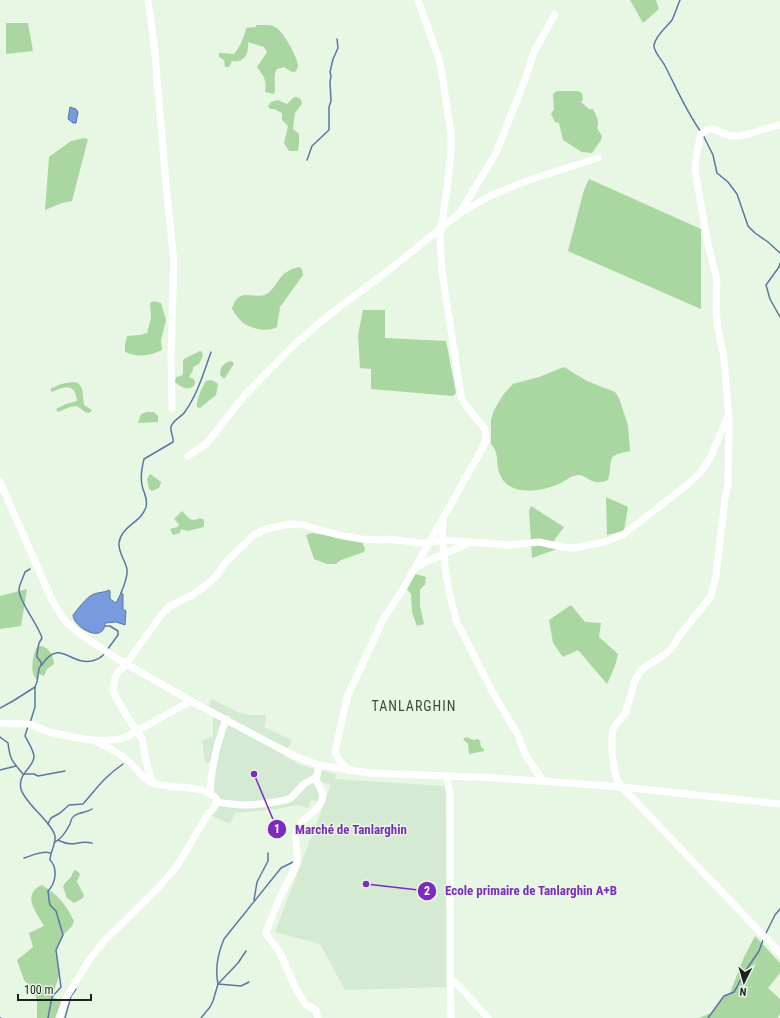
<svg xmlns="http://www.w3.org/2000/svg" width="780" height="1018" font-family="'Roboto Condensed',sans-serif">
	<style>
		.built { fill: #d5ead2 }
		.green { fill: #a9d6a1 }
		.water { fill: #779bdd; stroke: #5c77a3 }
		.lines { fill: none; stroke-linecap: round; stroke-linejoin: round }
		.stream { stroke: #5c77a3; stroke-width: 1.5 }
		.minor { stroke: #fff; stroke-width: 7 }
		.labels { text-anchor: middle; stroke-width: 3; stroke-linejoin: round; paint-order: stroke }
		.quarter-label { font-size: 14px; letter-spacing: 1px; fill: #3d4a3b; stroke: #e7f7e4 }
		.leader { fill: none; stroke: #7b2cbf; stroke-width: 1.5 }
		.callout-dot { fill: #7b2cbf; stroke: #e7f7e4; stroke-width: 1.5 }
		.mark-label { font-size: 12px; text-anchor: middle; font-weight: bold; fill: #fff }
		.callout-label { font-size: 13px; text-anchor: middle; font-weight: bold; fill: #7b2cbf; stroke: #e7f7e4; stroke-width: 3; stroke-linejoin: round; paint-order: stroke }
	</style>
	<rect width="100%" height="100%" fill="#e7f7e4"/>
	<path class="built" d="M212,699L238,712L248,715H266V719L264,727L292,740L284,756L303,766L336,774L335,779L444,786L446,790L447,987L345,990L320,944L275,932L331,785L321,782L318,802L311,800L308,808L298,805L276,809L235,813L230,824L208,814L214,810L213,763L205,762L202,740L213,737V713L207,709Z"/>
	<g class="green">
		<path d="M630,0H656L659,9L643,23Z"/>
		<path d="M6,23H28L33,51L6,54Z"/>
		<path d="M256,25C262,25 272,24 277,28C283,32 299,59 298,67C298,67 296,71 295,72H292L284,67L277,69C272,77 277,85 274,94L265,92C267,80 264,77 257,67L267,52L264,47L248,42C249,53 245,63 232,61L229,67H225L224,60L219,57V53L234,54C239,49 245,35 246,28L256,27Z"/>
		<path d="M557,91H578L582,93L583,99L581,102L589,109H593C596,116 600,120 597,128L602,136L601,140L592,153L582,152L563,140L559,123L555,122L551,114L554,109L553,94Z"/>
		<path d="M294,97C300,97 301,99 302,104L295,113L293,129L299,134V143L298,151H289L284,143L288,126L282,120V113L274,109H270L268,106L271,102L278,100L287,104Z"/>
		<path d="M84,138L88,139L72,201L62,203L45,210L49,157L71,141Z"/>
		<path d="M589,179L701,229V309L568,251L584,190Z"/>
		<path d="M299,267L302,269L303,275L280,307L277,327C267,333 247,328 240,320C237,317 235,313 232,309C238,284 257,302 268,293C281,282 278,272 299,267Z"/>
		<path d="M154,301L161,303L166,320L161,340L162,350C149,356 140,358 125,352V344L127,336L140,335L147,333L151,318L150,303Z"/>
		<path d="M363,310H385V338L446,341L456,393L453,396L371,389V369L360,368L358,335Z"/>
		<path d="M200,351L202,352L203,356L199,364L193,367V370L189,377L194,379L195,382L194,386C187,391 181,387 175,382L176,377L181,376L183,374V361L184,359Z"/>
		<path d="M230,361L233,362L234,364L224,379L220,375C220,367 223,364 230,361Z"/>
		<path d="M564,367L587,381L615,392L619,398L628,425L630,451C604,456 614,458 608,480C588,488 587,471 574,476C569,477 565,481 561,483C542,492 507,498 499,472C496,462 499,452 491,444V420L494,410L503,395L513,384L539,377Z"/>
		<path d="M212,380L218,384L216,395L200,408L197,407C196,399 202,388 206,381Z"/>
		<path d="M72,382L78,383L82,388L84,405L92,410L89,413L85,412L77,406L70,407L58,412L56,409L66,404L77,401C75,383 66,386 52,392L50,389L61,384Z"/>
		<path d="M147,412H154L158,416V422L138,423L141,414Z"/>
		<path d="M150,474L161,482L159,488L152,491L149,489L147,479Z"/>
		<path d="M606,497L628,507L624,531L607,535Z"/>
		<path d="M531,506L564,527L553,542L557,549L532,558L529,511Z"/>
		<path d="M182,511C188,517 190,523 200,518L204,520V527L188,531L181,529L180,533L173,535L170,529L178,527L179,524L174,519Z"/>
		<path d="M312,533L362,542L365,549L364,552L341,560L336,564H327L314,559L306,535Z"/>
		<path d="M415,574L426,577L425,585L420,589V606L424,624L417,626L412,612L411,594L407,589Z"/>
		<path d="M27,589L21,626L0,629V596Z"/>
		<path d="M571,605L585,622L601,623L599,637L618,654L615,666L607,684L578,650L563,657L553,643L549,620Z"/>
		<path d="M41,646C50,648 53,656 54,664L47,669L44,676L39,674L37,680C29,672 33,658 36,648Z"/>
		<path d="M466,737L473,740L478,739L480,741L481,747L484,749V751L469,754L468,744L463,739Z"/>
		<path d="M74,870L77,871L80,874L77,882L84,895L83,898L74,903L67,898L63,887L65,883L71,877Z"/>
		<path d="M42,885C58,895 65,903 74,921L72,926L63,935L56,950L60,973L52,997L64,1002L60,1017L63,1018H37V1001L34,991L24,980L17,960L33,947L29,933L44,926C36,912 21,894 42,885Z"/>
		<path d="M755,936L780,963V973L768,988L780,999V1014L778,1018H699L711,1013L724,996L730,993L744,957Z"/>
	</g>
	<g class="water">
		<path d="M70,107L76,109L78,112L76,123H73L68,119Z"/>
		<path d="M109,590L110,591V599L116,603L121,593L123,594V609L126,611L125,625L116,622L105,623C104,645 73,627 73,615C78,609 86,597 94,594C99,592 103,593 109,590Z"/>
	</g>
	<g class="lines">
		<g class="stream">
			<path d="M680,0C677,7 675,14 672,20C666,28 656,35 654,45C653,51 661,59 664,64C676,87 686,111 701,132"/>
			<path d="M703,135L713,155L717,173L728,182L737,194L748,226L755,233L768,242L780,253"/>
			<path d="M307,160L312,146L329,130V107L331,101L330,82L331,76L330,72L333,59L338,48L337,39"/>
			<path d="M780,263L779,267L766,285L770,299L780,317"/>
			<path d="M121,593C124,586 128,577 127,569C125,560 118,552 119,543C121,526 141,523 146,507C148,500 145,495 143,489C140,481 142,467 144,459L173,442C174,437 170,432 171,427C172,421 181,417 184,413C197,396 204,372 211,352"/>
			<path d="M105,626H110L118,631V635L107,650"/>
			<path d="M42,665C45,660 50,654 56,653C66,651 76,664 92,661C98,659 101,658 105,653"/>
			<path d="M0,708L13,701L35,687L37,682L39,669L41,665V662L37,657V654L39,643L42,638C38,624 19,602 19,590C19,585 23,578 25,572L30,569"/>
			<path d="M30,723L35,707V687"/>
			<path d="M28,726L25,736C28,742 33,749 34,756C35,767 17,773 21,789C25,804 52,822 55,836C56,844 50,852 50,860C58,868 56,883 48,891L49,900L50,905L56,911L63,935L56,950L61,987L52,997L48,1018"/>
			<path d="M0,737L8,743C10,760 12,761 23,774H34L38,776L65,771"/>
			<path d="M0,770L16,766"/>
			<path d="M48,824L51,818L60,813L69,805L83,804C98,787 104,777 123,764"/>
			<path d="M58,840C76,849 77,839 92,843"/>
			<path d="M55,842C61,839 67,830 70,824C71,821 71,818 74,816C79,812 86,813 92,809"/>
			<path d="M24,858C31,856 43,850 50,853"/>
			<path d="M254,900L257,882L268,861V853"/>
			<path d="M765,935L775,915L780,909"/>
			<path d="M249,982L241,986L218,984C215,969 218,953 224,939L281,868L293,862"/>
			<path d="M0,1018H1"/>
			<path d="M65,1018L71,996L76,989"/>
			<path d="M201,1018L210,1007L213,1001L218,984L238,963L246,951"/>
			<path d="M708,1018L724,996L734,992L737,987L744,973L759,951L763,940"/>
		</g>
		<g class="minor">
			<path d="M148,0L154,43L167,196L174,261L171,357L172,408"/>
			<path d="M780,125C767,127 745,137 734,136C719,136 714,121 700,135C699,147 695,158 695,170L707,240L717,280L716,310L718,328L724,358L729,421L728,484L725,498L716,576L711,596L680,635L672,648L663,656L645,667L641,670L635,680L626,712L614,727L612,733V752L615,773L617,779L622,787L780,953"/>
			<path d="M461,211L496,153L523,85L534,52L555,14"/>
			<path d="M188,456L207,443L244,396L297,342L329,315L380,277L460,213L492,195L529,180L598,158"/>
			<path d="M0,482L52,600L61,615L67,623L80,634L116,658L191,701L273,745L297,757L319,765L369,773L496,778L622,787L780,804"/>
			<path d="M443,520L442,534L445,566L449,591L456,620L493,693L517,733L526,756L543,781"/>
			<path d="M415,568L426,562L469,543"/>
			<path d="M0,723C9,725 19,723 28,724C36,725 42,730 49,732C74,737 101,745 126,737L191,701"/>
			<path d="M349,771L338,759L335,752L347,697L384,618L403,589L482,449L486,440L485,429L464,403L461,396L442,272L440,235L448,182L451,150V134L442,74L439,59L418,0"/>
			<path d="M447,776L450,796V978L461,988L488,1018"/>
			<path d="M315,778C318,783 320,788 322,792C327,808 302,816 297,829C293,841 300,853 296,865C293,875 286,883 282,893C276,906 271,919 266,933L267,935L279,951L295,987L306,1005L316,1010L318,1018"/>
			<path d="M153,783L148,770L142,739L125,713L117,699L113,690L115,678L118,672L126,664L162,614L170,606L192,595L208,584L217,575L224,564L234,554L254,535L266,529L291,524L303,525L338,535L361,539L383,540L389,539L420,543H429L442,540L511,545L539,542L562,547L573,548L604,542L624,534L688,484L701,472L710,458L727,418"/>
			<path d="M210,794C211,768 217,743 226,719"/>
			<path d="M217,802C244,807 260,805 286,800L291,798L304,784L315,778L317,776L319,765"/>
			<path d="M450,978L451,1018"/>
			<path d="M59,1018L67,996L90,959L104,941L157,889L177,866L208,814C213,810 218,805 216,798C200,783 172,790 153,783C140,778 136,766 125,758C115,751 104,745 93,740"/>
		</g>
	</g>
	<g class="labels">
		<g class="quarter-label">
			<text x="414" y="711">TANLARGHIN</text>
		</g>
	</g>
	<path class="leader" d="M254 774L277 829M366 884L427 891"/>
	<g class="callout-dot">
		<circle cx="254" cy="774" r="4"/>
		<circle cx="366" cy="884" r="4"/>
		<circle cx="277" cy="829" r="10"/>
		<circle cx="427" cy="891" r="10"/>
	</g>
	<g class="mark-label">
		<text x="277" y="833">1</text>
		<text x="427" y="895">2</text>
	</g>
	<g class="callout-label">
		<text x="351" y="834">Marché de Tanlarghin</text>
		<text x="531" y="895">Ecole primaire de Tanlarghin A+B</text>
	</g>
	<g transform="translate(744 982) rotate(185)" stroke="#e7f7e4" stroke-width="3" paint-order="stroke">
	<path d="M0-3L7 15L0 10L-7 15Z" fill="#1d221c"/>
	<text y="-6" font-size="11" font-weight="bold" text-anchor="middle" fill="#1d221c">N</text>
	</g>
	<path d="M18 994v6h73v-6" fill="none" stroke="#1d221c" stroke-width="2"/>
	<text x="24" y="994" font-size="12" fill="#1d221c" stroke="#e7f7e4" stroke-width="3" paint-order="stroke">100 m</text>
</svg>
